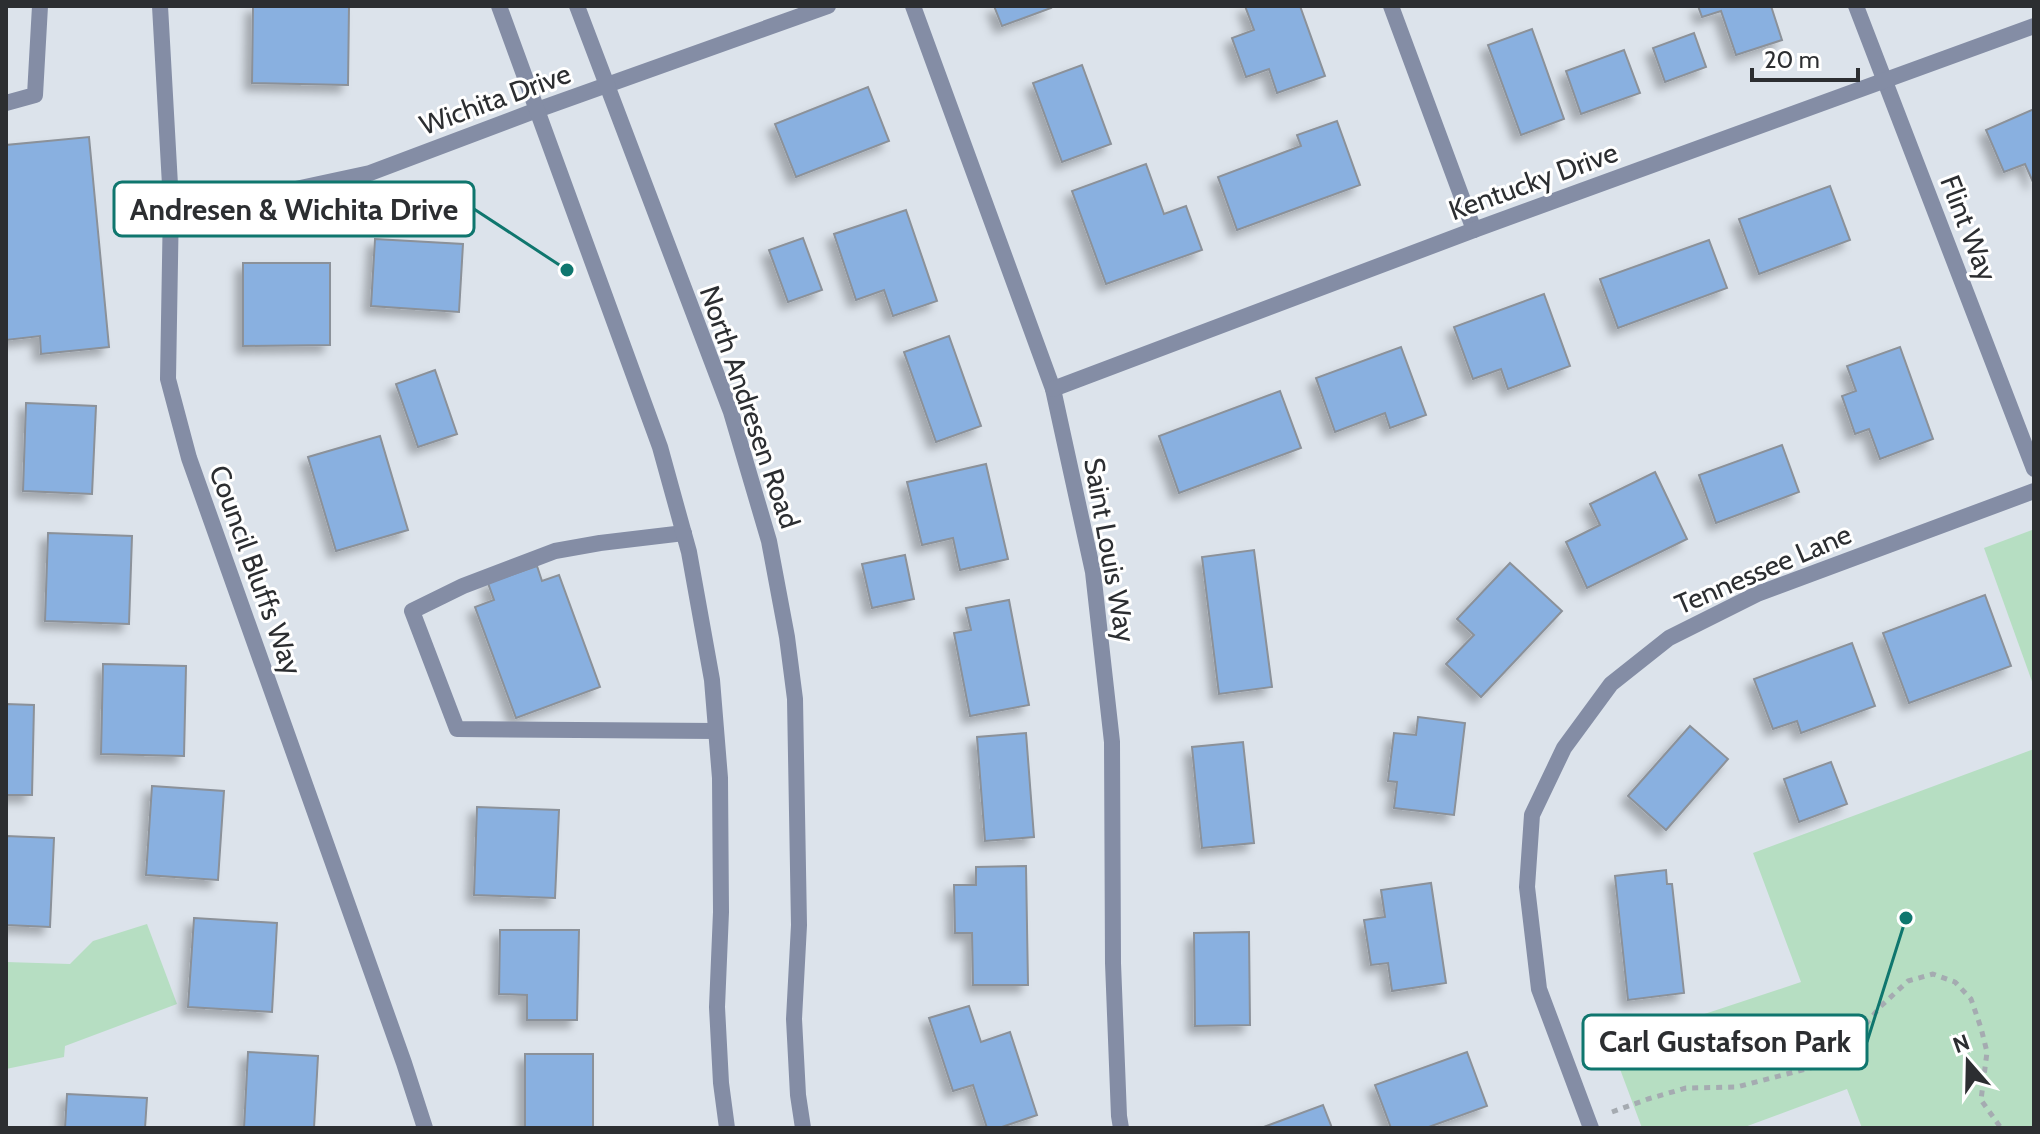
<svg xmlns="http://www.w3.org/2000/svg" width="2040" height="1134" font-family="Cabin,sans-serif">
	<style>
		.green { fill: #b6dec2 }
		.building { fill: #89b0e0; stroke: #8b9199; stroke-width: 2; filter: url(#shadow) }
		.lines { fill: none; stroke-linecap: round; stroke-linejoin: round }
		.path { stroke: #a5abb1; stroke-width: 5; stroke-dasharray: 6 6; stroke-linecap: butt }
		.service { stroke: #848da5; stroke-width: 16 }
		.minor { stroke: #848da5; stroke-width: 16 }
		.tertiary { stroke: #848da5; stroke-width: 16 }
		.labels { text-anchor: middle; stroke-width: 6; stroke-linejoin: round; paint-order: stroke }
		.street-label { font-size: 28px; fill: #2c2e31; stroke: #fff }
		.leader { fill: none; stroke: #0f766e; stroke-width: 3 }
		.callout-dot { fill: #0f766e; stroke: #fff; stroke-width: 3 }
		.callout { fill: #fff; stroke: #0f766e; stroke-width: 3 }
		.callout-label { font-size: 30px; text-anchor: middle; font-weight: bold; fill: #2c2e31 }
	</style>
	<defs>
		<filter id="shadow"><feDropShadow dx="-7" dy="7" stdDeviation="4" flood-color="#0004"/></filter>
	</defs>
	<rect width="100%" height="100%" fill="#dce3eb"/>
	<g class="green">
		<path d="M2032,530L2034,535V687L1984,548Z"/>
		<path d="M2034,749V1128H1862L1847,1089L1742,1128H1642L1611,1045L1801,982L1753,853Z"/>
		<path d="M147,924L177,1004L65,1046L64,1057L6,1069V962L70,964L93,941Z"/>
	</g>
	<g class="building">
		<path d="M253,6H349L348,85L252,83Z"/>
		<path d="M994,6H1050L1051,8L1002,26Z"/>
		<path d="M1245,6H1300L1325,76L1277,93L1269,69L1246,77L1232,38L1254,30Z"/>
		<path d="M1698,6H1771L1782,40L1736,55L1721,11L1702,17Z"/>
		<path d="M1532,29L1564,119L1521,135L1488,45Z"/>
		<path d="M1694,33L1706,67L1665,82L1653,48Z"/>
		<path d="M1624,50L1640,93L1581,114L1566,71Z"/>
		<path d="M1082,65L1111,144L1062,162L1033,83Z"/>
		<path d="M868,87L889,141L796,177L775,124Z"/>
		<path d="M2034,109V182H2033L2025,164L2004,172L1986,130Z"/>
		<path d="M1337,121L1360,185L1237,230L1218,177L1301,146L1297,135Z"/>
		<path d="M89,137L109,347L41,354L40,336L6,340V145Z"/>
		<path d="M1146,164L1164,214L1186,206L1202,250L1106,284L1072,191Z"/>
		<path d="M1830,186L1850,240L1759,274L1739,219Z"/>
		<path d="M906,210L937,301L893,316L884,290L856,300L834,234Z"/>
		<path d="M803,238L822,290L788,302L769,250Z"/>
		<path d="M375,239L463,244L459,312L371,306Z"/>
		<path d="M1709,240L1727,288L1618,328L1600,279Z"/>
		<path d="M243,263H330V345L243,346Z"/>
		<path d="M1544,294L1570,366L1508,389L1501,369L1473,379L1454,327Z"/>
		<path d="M949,336L981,426L936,442L904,352Z"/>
		<path d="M1401,347L1426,415L1390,428L1385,413L1335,432L1316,378Z"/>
		<path d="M1900,347L1933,439L1880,459L1869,429L1855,434L1842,396L1856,391L1847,366Z"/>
		<path d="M435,370L457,434L418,447L396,384Z"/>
		<path d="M1280,391L1301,448L1179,493L1159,436Z"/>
		<path d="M26,403L96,406L92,494L23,491Z"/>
		<path d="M380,436L408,530L336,551L308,457Z"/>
		<path d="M1782,445L1799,492L1716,523L1699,475Z"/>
		<path d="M986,464L1008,559L960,570L953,538L922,545L907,482Z"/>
		<path d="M1655,472L1687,539L1587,588L1566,542L1600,525L1590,504Z"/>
		<path d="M48,533L132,536L129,624L45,621Z"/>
		<path d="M1254,550L1272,687L1219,694L1202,557Z"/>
		<path d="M905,555L914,599L872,608L862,564Z"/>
		<path d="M1510,563L1562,611L1481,697L1446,664L1474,635L1457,619Z"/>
		<path d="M537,566L542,581L559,575L600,687L516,718L475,607L494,600L488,583Z"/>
		<path d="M1985,595L2011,666L1909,703L1883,633Z"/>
		<path d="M1009,600L1029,705L970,716L954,633L971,630L966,608Z"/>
		<path d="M1852,643L1875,706L1801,733L1797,721L1773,729L1754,679Z"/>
		<path d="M103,664L186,666L184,756L101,754Z"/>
		<path d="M6,704L34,705L32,795H6Z"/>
		<path d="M1418,717L1465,723L1454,815L1394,808L1397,782L1388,781L1394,733L1416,735Z"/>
		<path d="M1690,726L1728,759L1666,830L1628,796Z"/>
		<path d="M1026,733L1034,837L985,841L977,737Z"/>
		<path d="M1243,742L1254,843L1202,848L1192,747Z"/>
		<path d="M1831,762L1847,804L1799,822L1784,779Z"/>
		<path d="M152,786L224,791L218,880L146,875Z"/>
		<path d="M477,807L559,810L555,898L474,895Z"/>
		<path d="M6,836L54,838L50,927L6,925Z"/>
		<path d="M1026,866L1028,985H973L972,933H955L954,885H976V867Z"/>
		<path d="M1666,870L1667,884H1672L1684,993L1628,1000L1615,876Z"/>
		<path d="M1431,883L1446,983L1392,991L1388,963L1371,965L1364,920L1385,917L1381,890Z"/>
		<path d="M194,918L277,923L272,1012L188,1007Z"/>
		<path d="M500,930H579L577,1020H527V995L499,994Z"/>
		<path d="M1249,932L1250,1025L1195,1026L1194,933Z"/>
		<path d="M969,1006L981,1042L1010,1032L1037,1115L999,1128H987L973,1085L953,1091L929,1018Z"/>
		<path d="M248,1052L318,1056L314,1128H244Z"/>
		<path d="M1467,1052L1487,1106L1426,1128H1391L1375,1085Z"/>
		<rect x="525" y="1054" width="68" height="74"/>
		<path d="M67,1094L147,1098L145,1128H65Z"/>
		<path d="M1323,1105L1332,1128H1261Z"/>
	</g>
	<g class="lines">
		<path class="path" d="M1612,1112L1648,1099L1686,1088L1737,1087L1821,1065L1852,1041L1880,1007L1908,981L1933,974L1955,982L1971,999L1981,1028L1987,1052L1981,1100L2001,1128"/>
		<g class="service">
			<path d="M6,103L35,95L40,6"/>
			<path d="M684,533L600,543L555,551L463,586L412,611L457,729L716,731"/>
		</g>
		<g class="minor">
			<path d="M160,6L171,203L168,379L189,458L404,1063L425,1128"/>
			<path d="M913,6L1053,389L1093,572L1112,742L1113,963L1119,1116L1121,1128"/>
			<path d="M1391,6L1474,230"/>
			<path d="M1856,6L2034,469"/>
			<path d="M171,203L277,193L370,173L537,110L828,6"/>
			<path d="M1053,389L1474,230L2034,26"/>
			<path d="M1591,1128L1539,989L1527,887L1532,815L1564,748L1611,684L1669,638L1757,594L2034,491"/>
		</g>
		<g class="tertiary">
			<path d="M499,6L660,447L689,552L712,680L720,778L721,912L717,1007L721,1083L727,1128"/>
			<path d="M577,6L731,412L769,541L787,637L795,699L799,925L794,1019L798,1095L803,1128"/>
		</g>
	</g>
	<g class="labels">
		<g class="street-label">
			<text transform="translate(495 99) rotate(-20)" y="10">Wichita Drive</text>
			<text transform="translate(1533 181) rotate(-20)" y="10">Kentucky Drive</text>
			<text transform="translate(1969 228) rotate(69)" y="10">Flint Way</text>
			<text transform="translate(750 407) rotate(71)" y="10">North Andresen Road</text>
			<text transform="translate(1110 550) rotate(80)" y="10">Saint Louis Way</text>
			<text transform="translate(1763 569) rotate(-23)" y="10">Tennessee Lane</text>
			<text transform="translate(256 570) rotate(70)" y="10">Council Bluffs Way</text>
		</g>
	</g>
	<path class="leader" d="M567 270L474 209M1906 918L1867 1042"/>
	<g class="callout-dot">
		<circle cx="567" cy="270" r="8"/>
		<circle cx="1906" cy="918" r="8"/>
	</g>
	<g class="callout">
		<rect x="114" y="182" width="360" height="54" rx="8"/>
		<rect x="1583" y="1015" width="284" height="54" rx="8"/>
	</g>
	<g class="callout-label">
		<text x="294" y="220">Andresen &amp; Wichita Drive</text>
		<text x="1725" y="1052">Carl Gustafson Park</text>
	</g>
	<rect width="2040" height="1134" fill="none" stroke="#2c2e31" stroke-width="16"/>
	<g transform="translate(1968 1062) rotate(340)" stroke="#ffffff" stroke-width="6" paint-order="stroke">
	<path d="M0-6L14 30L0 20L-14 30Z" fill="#2c2e31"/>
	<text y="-12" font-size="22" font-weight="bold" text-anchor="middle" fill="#2c2e31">N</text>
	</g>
	<path d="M1752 68v12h106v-12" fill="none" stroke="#2c2e31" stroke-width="4"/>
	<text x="1764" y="68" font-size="24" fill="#2c2e31" stroke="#ffffff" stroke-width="6" paint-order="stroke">20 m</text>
</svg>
